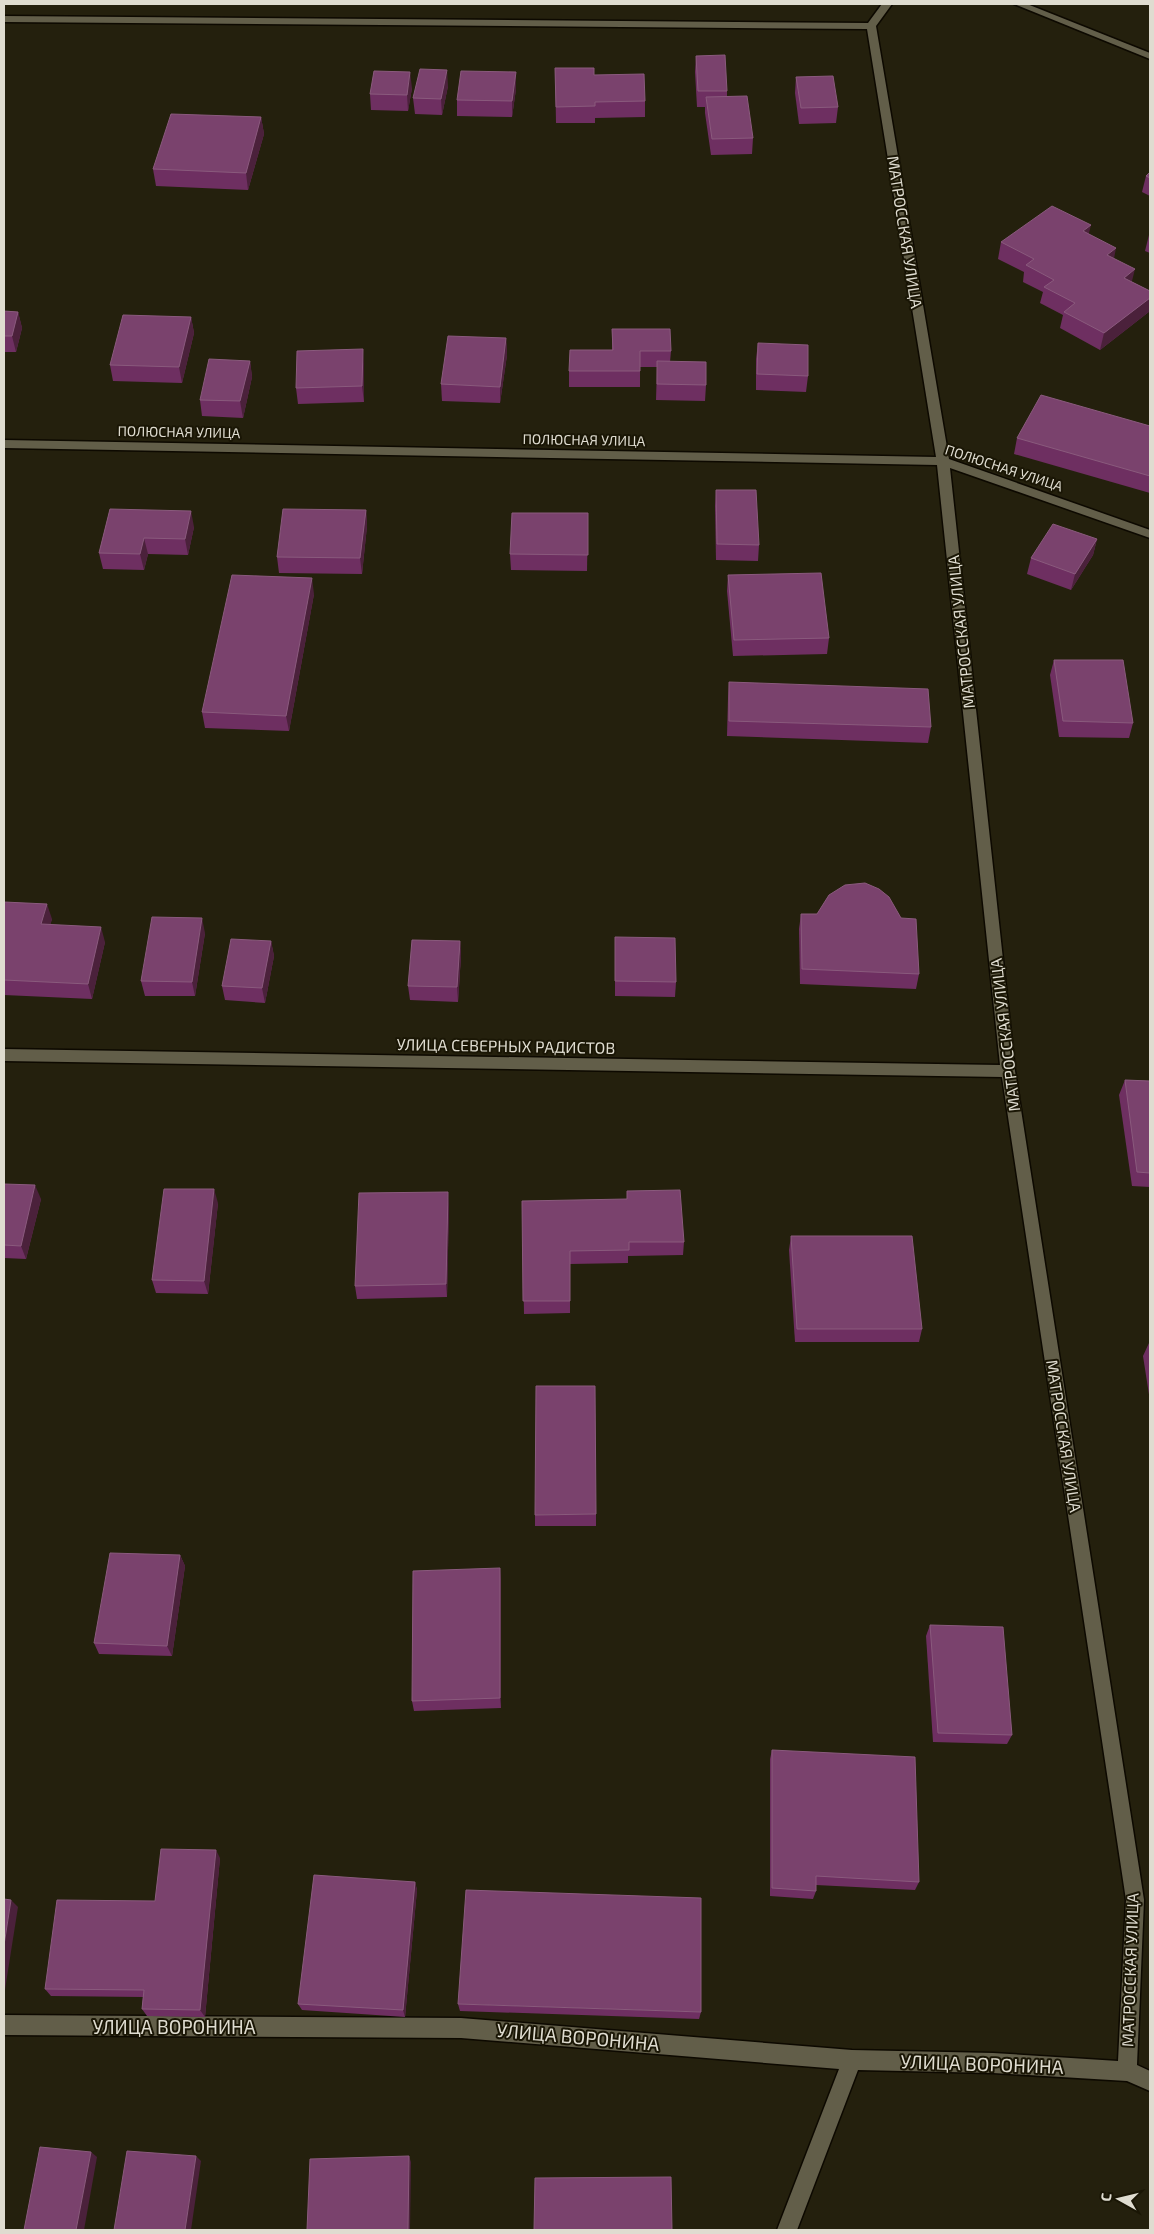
<svg xmlns="http://www.w3.org/2000/svg" width="1154" height="2234" font-family="'Exo 2',sans-serif">
	<style>
		.lines { fill: none; stroke-linecap: round; stroke-linejoin: round }
		.street-casing { stroke: #0d0900; stroke-width: 3 }
		.street { fill: #625e49; fill-rule: evenodd }
		.wall { fill: #6e2f61 }
		.shaded-wall { fill: #4b213b }
		.building { fill: #7a426d; stroke: #8a5a7d }
		.labels { text-anchor: middle; stroke-width: 4; stroke-linejoin: round; paint-order: stroke }
		.far-street-label { font-size: 14px; fill: #dfdcd0; stroke: #1a1605 }
		.street-label { font-size: 16px; fill: #dfdcd0; stroke: #1a1605 }
		.near-street-label { font-size: 19px; fill: #dfdcd0; stroke: #1a1605 }
	</style>
	<rect width="100%" height="100%" fill="#24200d"/>
	<g class="lines">
		<defs>
			<g id="street">
				<path d="M882,4H892L876,26L949,459L1150,530V538L950,468L1015,1071L1144,1900L1137,2065L1150,2071V2091L1127,2081L993,2073L858,2070L797,2230H777L839,2069L461,2038L4,2035V2015L461,2018L852,2050L993,2053L1118,2061L1126,1900L1002,1077L4,1061V1049L1000,1065L937,465L4,448V440L936,457L867,29L4,22V16L868,23Z"/>
				<path d="M1014,4H1027L1150,53V59Z"/>
			</g>
		</defs>
		<use href="#street" class="street-casing"/>
		<use href="#street" class="street"/>
	</g>
	<g class="wall">
		<path d="M696,56L727,91V96L753,138L752,154L711,155L705,113V107H697L695,72Z"/>
		<path d="M555,68L594,75L645,101V117L595,118V123H556Z"/>
		<path d="M796,77L838,107L836,123L799,124L795,93Z"/>
		<path d="M448,86L442,115L415,114L413,98Z"/>
		<path d="M412,88L408,111L371,110L370,94Z"/>
		<path d="M516,89L512,117L457,116V100Z"/>
		<path d="M261,117L264,134L248,190L156,186L153,169Z"/>
		<path d="M1150,172V196L1142,192L1146,176Z"/>
		<path d="M1089,234L1114,259L1132,282L1150,291V311L1100,350L1060,328L1063,315L1040,303L1043,292L1023,282L1024,272L998,259L1001,242Z"/>
		<path d="M1150,234V253L1145,251L1149,235Z"/>
		<path d="M4,311L18,312L22,328L16,352H4Z"/>
		<path d="M191,317L194,333L182,383L113,381L110,365Z"/>
		<path d="M612,329L671,351L670,362L706,385L705,401L656,400L657,367H640V387H569V371L612,350Z"/>
		<path d="M506,338L507,355L500,403L442,401L441,384Z"/>
		<path d="M758,343L808,376L806,392L756,390V359Z"/>
		<path d="M250,361L252,377L243,418L202,416L200,400Z"/>
		<path d="M364,365V402L298,404L296,388Z"/>
		<path d="M1150,426V493L1014,454L1017,438Z"/>
		<path d="M716,490L759,545L758,561L716,560L715,506Z"/>
		<path d="M110,509L194,527L188,555L148,554L144,570L103,569L99,553Z"/>
		<path d="M366,510L367,526L362,574L279,573L277,557Z"/>
		<path d="M588,513L587,571L511,570L510,554Z"/>
		<path d="M1097,539L1093,555L1071,590L1027,574L1031,558Z"/>
		<path d="M728,575L829,638L827,654L733,656L727,591Z"/>
		<path d="M314,594L289,731L205,728L202,712Z"/>
		<path d="M1054,660L1133,723L1129,738L1059,737L1050,675Z"/>
		<path d="M729,682L931,727L928,743L727,736L728,698Z"/>
		<path d="M4,902L52,919L50,925L105,942L92,999L4,995Z"/>
		<path d="M801,914L919,974L916,989L800,984L799,929Z"/>
		<path d="M205,933L195,996H145L141,981Z"/>
		<path d="M615,937L676,982L675,997L615,996Z"/>
		<path d="M271,941L274,956L265,1003L225,1000L222,986Z"/>
		<path d="M460,941L461,956L458,1002L410,1000L408,986Z"/>
		<path d="M1125,1080L1150,1081V1187L1132,1186L1119,1095Z"/>
		<path d="M4,1184L41,1199L26,1259L4,1258Z"/>
		<path d="M522,1201L684,1242L683,1255L628,1256V1263L570,1264V1313L524,1314Z"/>
		<path d="M218,1203L208,1294L156,1293L152,1280Z"/>
		<path d="M449,1205L447,1297L357,1299L355,1286Z"/>
		<path d="M791,1236L922,1329L919,1342H795L789,1250Z"/>
		<path d="M1149,1343H1150V1401L1143,1356Z"/>
		<path d="M596,1514V1526H535V1515Z"/>
		<path d="M180,1555L185,1566L172,1656L99,1654L94,1643Z"/>
		<path d="M501,1579V1708L414,1711L412,1701Z"/>
		<path d="M930,1625L1012,1735L1007,1744L933,1742L926,1636Z"/>
		<path d="M772,1750L919,1882L915,1890L816,1885V1891L813,1899L770,1896V1759Z"/>
		<path d="M220,1858L205,2017L147,2016L142,2009L143,1997L51,1996L45,1989L155,1901Z"/>
		<path d="M415,1882L417,1890L405,2017L302,2010L298,2004Z"/>
		<path d="M458,2004L701,2012L699,2019L460,2011Z"/>
	</g>
	<g class="shaded-wall">
		<path d="M447,70L448,86L442,115L441,99Z"/>
		<path d="M410,72L412,88L408,111L407,95Z"/>
		<path d="M516,72V89L512,117V101Z"/>
		<path d="M261,117L264,134L248,190L246,173Z"/>
		<path d="M1091,225L1087,241L1083,231Z"/>
		<path d="M1116,248L1113,264L1107,255Z"/>
		<path d="M1135,269L1131,285L1124,278Z"/>
		<path d="M1150,298V311L1100,350L1104,333Z"/>
		<path d="M18,312L22,328L16,352L12,336Z"/>
		<path d="M191,317L194,333L182,383L179,367Z"/>
		<path d="M506,338L507,355L500,403V387Z"/>
		<path d="M363,349L364,365V402L362,386Z"/>
		<path d="M250,361L252,377L243,418L240,401Z"/>
		<path d="M366,510L367,526L362,574L360,558Z"/>
		<path d="M191,511L194,527L188,555L185,539Z"/>
		<path d="M144,538L148,554L144,570L140,554Z"/>
		<path d="M1097,539L1093,555L1071,590L1075,574Z"/>
		<path d="M312,578L314,594L289,731L286,716Z"/>
		<path d="M47,904L52,919L46,939L41,924Z"/>
		<path d="M202,918L205,933L195,996L192,982Z"/>
		<path d="M101,927L105,942L92,999L88,984Z"/>
		<path d="M271,941L274,956L265,1003L262,988Z"/>
		<path d="M460,941L461,956L458,1002L457,987Z"/>
		<path d="M35,1185L41,1199L26,1259L21,1246Z"/>
		<path d="M214,1189L218,1203L208,1294L204,1281Z"/>
		<path d="M448,1192L449,1205L447,1297L446,1284Z"/>
		<path d="M180,1555L185,1566L172,1656L167,1646Z"/>
		<path d="M500,1568L501,1579V1708L500,1698Z"/>
		<path d="M216,1850L220,1858L205,2017L200,2010Z"/>
		<path d="M415,1882L417,1890L405,2017L403,2010Z"/>
		<path d="M11,1900L18,1907L4,1996V1945Z"/>
		<path d="M91,2152L97,2157L84,2230H76Z"/>
		<path d="M196,2156L201,2161L191,2230H185Z"/>
		<path d="M409,2156L411,2162L410,2230H408Z"/>
	</g>
	<g class="building">
		<path d="M725,55L727,91H698L696,56Z"/>
		<path d="M555,68H594V75L644,74L645,101L595,102V106L556,107Z"/>
		<path d="M420,69L447,70L441,99L413,98Z"/>
		<path d="M374,71L410,72L407,95L370,94Z"/>
		<path d="M461,71L516,72L512,101L457,100Z"/>
		<path d="M833,76L838,107L801,108L796,77Z"/>
		<path d="M747,96L753,138L712,139L706,97Z"/>
		<path d="M171,114L261,117L246,173L153,169Z"/>
		<path d="M1150,172V178L1146,176Z"/>
		<path d="M1052,206L1091,225L1083,231L1116,248L1107,255L1135,269L1124,278L1150,291V298L1104,333L1064,312L1075,303L1044,287L1054,280L1026,265L1034,259L1001,242Z"/>
		<path d="M4,311L18,312L12,336H4Z"/>
		<path d="M123,315L191,317L179,367L110,365Z"/>
		<path d="M612,329H670L671,351H640V371H569L570,350H613Z"/>
		<path d="M448,336L506,338L500,387L441,384Z"/>
		<path d="M758,343L808,345V376L757,374Z"/>
		<path d="M363,349L362,386L296,388L297,351Z"/>
		<path d="M209,359L250,361L240,401L200,400Z"/>
		<path d="M657,361L706,362V385L657,384Z"/>
		<path d="M1041,395L1150,426V476L1017,438Z"/>
		<path d="M716,490H756L759,545L717,544Z"/>
		<path d="M110,509L191,511L185,539L144,538L140,554L99,553Z"/>
		<path d="M283,509L366,510L360,558L277,557Z"/>
		<path d="M512,513H588V555L510,554Z"/>
		<path d="M1053,524L1097,539L1075,574L1031,558Z"/>
		<path d="M821,573L829,638L734,640L728,575Z"/>
		<path d="M232,575L312,578L286,716L202,712Z"/>
		<path d="M1054,660H1123L1133,723L1063,721Z"/>
		<path d="M729,682L928,689L931,727L729,721Z"/>
		<path d="M865,883L879,889L889,897L901,918L916,919L919,974L802,969L801,914H817L829,895L845,885Z"/>
		<path d="M4,902L47,904L41,924L101,927L88,984L4,980Z"/>
		<path d="M152,917L202,918L192,982L141,981Z"/>
		<path d="M615,937L675,938L676,982L615,981Z"/>
		<path d="M231,939L271,941L262,988L222,986Z"/>
		<path d="M412,940L460,941L457,987L408,986Z"/>
		<path d="M1125,1080L1150,1081V1173L1137,1172Z"/>
		<path d="M4,1184L35,1185L21,1246L4,1245Z"/>
		<path d="M164,1189H214L204,1281L152,1280Z"/>
		<path d="M680,1190L684,1242H629V1250L570,1251V1301H523L522,1201L627,1199V1191Z"/>
		<path d="M448,1192L446,1284L355,1286L359,1193Z"/>
		<path d="M791,1236H912L922,1329H797Z"/>
		<path d="M536,1386H595L596,1514L535,1515Z"/>
		<path d="M110,1553L180,1555L167,1646L94,1643Z"/>
		<path d="M500,1568V1698L412,1701L413,1571Z"/>
		<path d="M930,1625L1003,1627L1012,1735L938,1733Z"/>
		<path d="M772,1750L915,1757L919,1882L816,1876V1891L772,1888Z"/>
		<path d="M161,1849L216,1850L200,2010L142,2009L144,1990L45,1989L57,1900L155,1901Z"/>
		<path d="M314,1875L415,1882L403,2010L298,2004Z"/>
		<path d="M466,1890L701,1898V2012L458,2004Z"/>
		<path d="M4,1899L11,1900L4,1945Z"/>
		<path d="M40,2147L91,2152L76,2230H24Z"/>
		<path d="M127,2151L196,2156L185,2230H114Z"/>
		<path d="M409,2156L408,2230H307L310,2159Z"/>
		<path d="M671,2177L672,2230H534L535,2178Z"/>
	</g>
	<g class="labels">
		<g class="far-street-label">
			<text transform="translate(179 432) rotate(1)" y="5">ПОЛЮСНАЯ УЛИЦА</text>
			<text transform="translate(584 440) rotate(1)" y="5">ПОЛЮСНАЯ УЛИЦА</text>
			<text transform="translate(1004 468) rotate(18)" y="5">ПОЛЮСНАЯ УЛИЦА</text>
		</g>
		<g class="street-label">
			<text transform="translate(905 232) rotate(81)" y="6">МАТРОССКАЯ УЛИЦА</text>
			<text transform="translate(961 632) rotate(-96)" y="6">МАТРОССКАЯ УЛИЦА</text>
			<text transform="translate(1005 1035) rotate(-97)" y="6">МАТРОССКАЯ УЛИЦА</text>
			<text transform="translate(506 1046) rotate(1)" y="6">УЛИЦА СЕВЕРНЫХ РАДИСТОВ</text>
			<text transform="translate(1064 1436) rotate(81)" y="6">МАТРОССКАЯ УЛИЦА</text>
			<text transform="translate(1130 1970) rotate(-88)" y="6">МАТРОССКАЯ УЛИЦА</text>
		</g>
		<g class="near-street-label">
			<text x="174" y="2034">УЛИЦА ВОРОНИНА</text>
			<text transform="translate(578 2037) rotate(5)" y="7">УЛИЦА ВОРОНИНА</text>
			<text transform="translate(982 2064) rotate(2)" y="7">УЛИЦА ВОРОНИНА</text>
		</g>
	</g>
	<rect width="1154" height="2234" fill="none" stroke="#dfdcd0" stroke-width="10"/>
	<g transform="translate(1119 2199) rotate(278)" stroke="#1a1605" stroke-width="4" paint-order="stroke">
	<path d="M0-4L9 19L0 12L-9 19Z" fill="#dfdcd0"/>
	<text y="-8" font-size="14" font-weight="bold" text-anchor="middle" fill="#dfdcd0">С</text>
	</g>
</svg>
